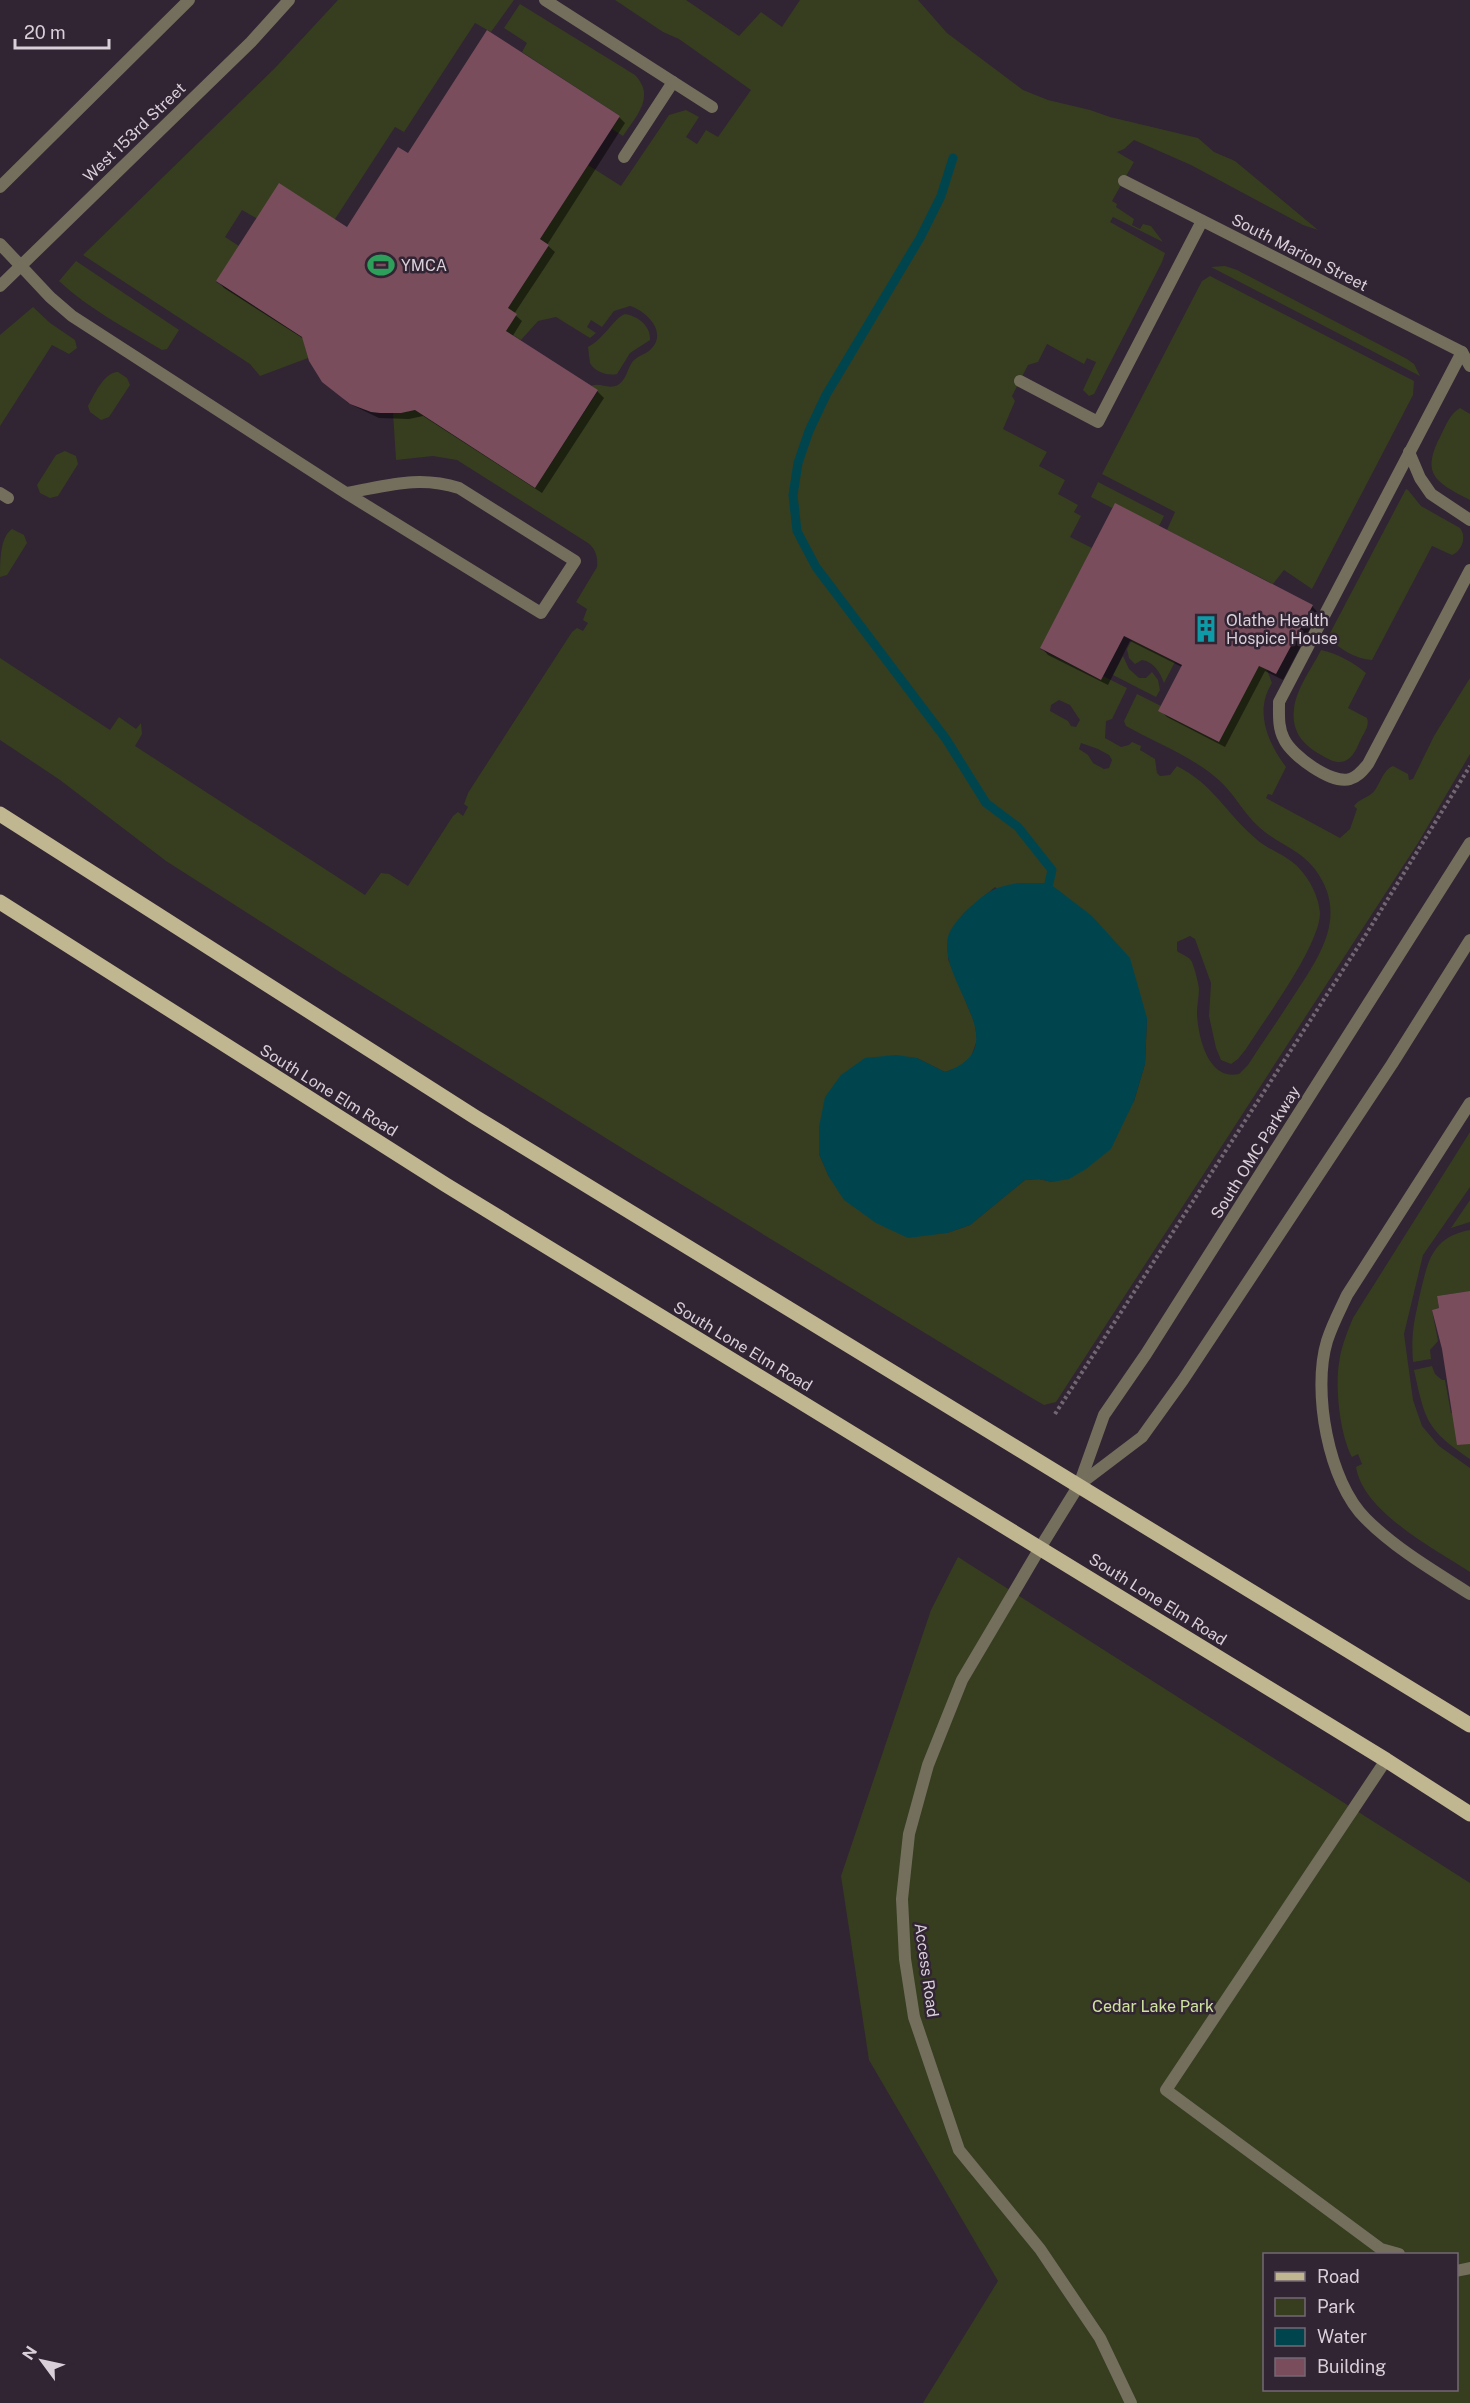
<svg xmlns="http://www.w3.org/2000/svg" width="1470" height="2403" font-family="'Public Sans',sans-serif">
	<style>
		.green { fill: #363e1f; fill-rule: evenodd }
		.water { fill: #00454e }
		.shadow { fill: #0007 }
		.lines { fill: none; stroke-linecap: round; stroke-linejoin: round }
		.stream { stroke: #00454e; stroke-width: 9 }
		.building { fill: #794d5c }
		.path { stroke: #726673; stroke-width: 4; stroke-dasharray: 3 3; stroke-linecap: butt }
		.lane { stroke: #746f5d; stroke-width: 12 }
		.street { stroke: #746f5d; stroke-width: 12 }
		.primary { stroke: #c0b690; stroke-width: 15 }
		.labels { text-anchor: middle; stroke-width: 5; stroke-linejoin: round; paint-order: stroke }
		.street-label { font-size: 16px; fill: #d8cfd9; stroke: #312433 }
		.poi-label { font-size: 16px; fill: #d8cfd9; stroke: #312433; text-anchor: start }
		.park-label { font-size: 16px; fill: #d0e39e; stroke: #312433 }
	</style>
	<rect width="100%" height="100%" fill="#312433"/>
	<g class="green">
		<path d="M338,0H514L491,32L475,23L404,132L395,127L335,219L256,218L242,210L225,237L239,246L216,282L303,338L308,358L260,376L250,364L83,255L275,68Z"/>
		<path d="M615,0H686L739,36L761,12L782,27L800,0H918L947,33L1023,90L1048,100L1090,110L1110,117L1198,138L1214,152L1235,161L1318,230L1303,225L1191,165L1134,140L1124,149L1117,152L1134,162L1112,201L1117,204L1116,207L1134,219L1132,225L1140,229L1143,224L1151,226L1163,242L1113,217L1110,222L1165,253L1162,262L1094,394L1089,396L1083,390L1096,362L1087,358L1084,364L1047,344L1038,362L1028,365L1012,396L1015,401L1003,429L1047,452L1039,466L1065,480L1058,494L1078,505L1074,512L1081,516L1070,537L1092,548L1040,649L1101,680L1103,676L1127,688L1112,719L1106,721L1105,738L1121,747L1129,745L1132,742L1141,746L1140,750L1155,759L1157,773L1160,776L1170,775L1177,766C1214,785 1225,812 1254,837C1267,850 1286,854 1299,868C1310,880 1319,897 1320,913C1320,945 1265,1019 1246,1049L1238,1059L1231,1064L1221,1060L1216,1048L1209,1016L1211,983L1195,939L1190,936L1177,942V951C1182,955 1189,956 1192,962C1195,970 1198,981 1199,989C1199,997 1197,1005 1197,1013C1198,1037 1208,1081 1239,1074L1248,1065C1262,1043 1277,1022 1291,1000C1318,958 1351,916 1314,868C1299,849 1276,843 1259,827C1244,814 1235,795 1221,782C1194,757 1158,744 1126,726L1124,721L1137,694L1161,706L1159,711L1219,742L1259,665L1267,670L1272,683C1254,711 1268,743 1286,767L1272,795L1268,794L1266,798L1340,838L1350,829L1357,809L1354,806C1360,798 1369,798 1375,790C1381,782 1383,770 1393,766L1408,774L1409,780L1413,779L1434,736L1470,678V754L1418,843L1056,1402L1044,1405L1030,1397L633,1155L343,974L166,861L60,780L0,740V658L110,730L119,717L136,729L141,723L142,734L135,746L365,895L381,873L389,874L408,886L453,816L458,812L463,816L468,807L464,804L468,793L572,632L577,628L583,631L588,623L583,620L587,609L576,602L597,567C598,558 596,549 588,543L457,460L433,456L396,460L393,413L415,410L535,488L598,391L591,386C600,382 608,390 618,385C627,379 627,369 633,361C639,355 647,354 652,348C667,331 646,311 630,306L614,311L602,327L591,320L587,327L596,333L590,338L556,317L538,321L521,340L497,325L549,245L540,239L588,165L621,186L669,115L686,110L699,117L686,137L697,144L706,130L718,137L751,90L679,39L663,32ZM1059,700L1070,705L1080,720L1076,727L1071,726L1068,721L1050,711L1051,705ZM1081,743L1098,749L1109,755L1112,760L1109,768L1104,769L1093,763L1088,755L1079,749ZM995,887L1147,1018L1145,1064L1134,1101L1052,1182L1039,1179L1025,1180L970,1225L947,1233L829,1177L819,1154V1127L917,1058L945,1072L959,1067L971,1057L977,1040L975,1024L948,959L963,914Z"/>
		<path d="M520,4L635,75C656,97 636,116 623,136L612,129L620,116L522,52L527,43L504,28Z"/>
		<path d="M76,261L179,330L167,349L162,350C127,329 89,309 59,281Z"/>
		<path d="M1225,266L1237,270L1407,359L1414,364L1420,376L1211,267Z"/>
		<path d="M1210,276L1414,381L1413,395L1312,589L1284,570L1273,584L1167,530L1175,512L1102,474L1202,281Z"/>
		<path d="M33,307L50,323L75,340L77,348L69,354L52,345L0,426V335Z"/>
		<path d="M625,314C638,316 651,326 650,340L630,353L617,374C607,376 595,372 590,363L588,347C604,339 614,318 625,314Z"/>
		<path d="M118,372L127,378L130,385L109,417L101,420L90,412L88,406C94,395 104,372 118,372Z"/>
		<path d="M1460,408L1470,414V500C1436,482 1420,475 1441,435C1446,425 1450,414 1460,408Z"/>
		<path d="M65,451L76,456L78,464L58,496L50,498L40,493L37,485L56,455Z"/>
		<path d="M1098,482L1164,516L1159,526L1115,504L1112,508L1091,497Z"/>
		<path d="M1406,489L1408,490L1421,506L1460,528C1467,537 1462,551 1452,555L1432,546L1372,660C1356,659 1339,649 1328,637Z"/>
		<path d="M12,529L24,535L27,543L7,575L0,577C0,561 0,537 12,529Z"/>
		<path d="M1132,640L1175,662L1164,683C1160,672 1154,662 1142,660L1135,664L1129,658L1127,649Z"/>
		<path d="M1321,650C1337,653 1354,663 1366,673L1348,708L1367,718C1370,726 1364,732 1361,739C1357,747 1354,757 1345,761C1337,764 1330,760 1323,756C1304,746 1291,732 1294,709C1296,689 1312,668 1321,650Z"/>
		<path d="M1123,656L1129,669L1139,678H1146L1152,672L1158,680L1160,690L1156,697L1113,675Z"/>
		<path d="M1470,1132V1187L1423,1255L1404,1334L1413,1400L1422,1426L1439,1446L1470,1468V1572C1435,1549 1363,1512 1356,1467L1362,1464L1358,1454L1352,1457C1340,1435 1335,1388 1339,1363C1341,1347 1347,1333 1353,1318Z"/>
		<path d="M1470,1200V1222L1451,1228Z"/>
		<path d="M1470,1230V1291L1437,1296L1439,1308L1432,1310L1438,1341L1430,1350L1431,1359L1413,1362C1411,1332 1414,1323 1420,1294C1428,1261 1432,1237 1470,1230Z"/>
		<path d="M1432,1366L1435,1374L1442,1380H1445L1451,1413L1457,1412L1470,1421V1459C1426,1429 1425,1420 1414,1370Z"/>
		<path d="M958,1557L1470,1883V2403H923L998,2281L869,2060L841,1876L931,1610ZM1264,2254H1456V2390H1264Z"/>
	</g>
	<path class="water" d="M1018,883H1049L1092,916L1130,958L1147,1018L1145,1064L1134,1101L1111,1149L1086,1169L1069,1179L1052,1182L1039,1179L1025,1180L970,1225L947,1233L908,1238L876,1223L844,1200L829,1177L819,1154V1127L825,1097L841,1075L865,1058L896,1055L917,1058L945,1072C1019,1047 937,982 948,937C950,928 961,916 967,910C987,892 991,888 1018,883Z"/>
	<g class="shadow">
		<path d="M619,117L625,123L547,245L555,252L514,314L522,321L512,337L597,391L604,398L542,493L423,416L409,419L379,418L348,403L318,373L304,339L224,288L218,281L347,229L408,155Z"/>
		<path d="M1312,606L1318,613L1283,680L1265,671L1225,747L1167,717L1160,710L1182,667L1130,641L1108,685L1048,655L1042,648Z"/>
	</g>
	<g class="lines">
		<path class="stream" d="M953,158L941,196L920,238L826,395L809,431L798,463L793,495L797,531L816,567L946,739L986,803L1018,827L1052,870L1049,883"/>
	</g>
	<g class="building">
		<path d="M487,30L620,116L540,239L549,245L508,308L517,314L506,331L598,390L535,488L415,410L401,413H380L371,412L350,404L322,382L309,361L302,337L216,281L279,183L347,227L398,147L408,153Z"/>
		<path d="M1115,503L1313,605L1276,674L1259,666L1219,742L1158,711L1182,665L1124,636L1101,680L1040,648Z"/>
		<path d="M1470,1291V1444L1457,1445L1442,1349L1432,1310L1439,1308L1437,1296Z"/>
	</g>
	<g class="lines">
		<path class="path" d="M1055,1414L1365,936L1470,766"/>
		<g class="lane">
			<path d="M545,0L712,107"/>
			<path d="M624,157L673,82"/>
			<path d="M20,265L50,297L72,316L346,493L541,613L575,561L459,488C418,475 387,486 346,493"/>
			<path d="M1462,352L1279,702C1279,715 1278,728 1284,739C1291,755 1332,785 1350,779C1358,777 1363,770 1368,764L1470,570"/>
			<path d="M1020,381L1098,422L1202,221"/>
			<path d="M1409,452L1420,478L1431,494L1470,520"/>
			<path d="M0,493L8,498"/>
			<path d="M1470,1103L1347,1295C1340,1310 1332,1325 1327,1341C1312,1390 1328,1482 1366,1519C1396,1549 1434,1571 1470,1594"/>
			<path d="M1040,1548L962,1680L928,1765L909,1834L902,1899L905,1959L914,2017L959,2150L1040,2249L1100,2338L1131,2403"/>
			<path d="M1386,1760L1166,2090L1381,2249L1399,2254"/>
			<path d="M1456,2271L1470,2268"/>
		</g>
		<g class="street">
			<path d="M1124,181L1462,352L1470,366"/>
			<path d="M0,187L189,0"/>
			<path d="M0,244L20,265"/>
			<path d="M0,286L251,42L289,0"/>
			<path d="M1080,1484L1142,1437L1183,1380L1392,1064L1470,940"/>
			<path d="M1040,1548L1079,1485L1104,1415L1146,1354L1470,843"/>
		</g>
		<g class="primary">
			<path d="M0,814L475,1117L1470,1725"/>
			<path d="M0,902L446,1185L1386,1760L1470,1814"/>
		</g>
	</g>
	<defs>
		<symbol id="stadium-bare" viewBox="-9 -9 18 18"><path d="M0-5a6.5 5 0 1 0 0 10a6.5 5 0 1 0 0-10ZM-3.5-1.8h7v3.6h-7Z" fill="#2e9e5b" stroke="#312433" stroke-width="2.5" paint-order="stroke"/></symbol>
		<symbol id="building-bare" viewBox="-9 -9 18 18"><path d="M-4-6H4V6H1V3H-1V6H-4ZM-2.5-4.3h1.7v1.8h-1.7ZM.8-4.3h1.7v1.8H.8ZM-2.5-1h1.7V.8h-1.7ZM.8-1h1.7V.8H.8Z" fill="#0f9aa8" stroke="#312433" stroke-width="2.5" paint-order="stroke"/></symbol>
	</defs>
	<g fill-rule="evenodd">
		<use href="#stadium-bare" x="362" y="246" width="38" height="38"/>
		<use href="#building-bare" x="1187" y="610" width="38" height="38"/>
	</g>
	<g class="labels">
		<g class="street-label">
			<text transform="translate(134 132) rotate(-44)" y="6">West 153rd Street</text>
			<text transform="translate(1300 252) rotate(27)" y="6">South Marion Street</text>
			<text transform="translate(329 1090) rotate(32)" y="6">South Lone Elm Road</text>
			<text transform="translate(1255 1152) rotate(-58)" y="6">South OMC Parkway</text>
			<text transform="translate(743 1346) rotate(31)" y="6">South Lone Elm Road</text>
			<text transform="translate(1158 1599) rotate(32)" y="6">South Lone Elm Road</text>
			<text transform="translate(927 1970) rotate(82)" y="6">Access Road</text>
		</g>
		<g class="poi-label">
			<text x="401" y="271">YMCA</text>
			<text x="1226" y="626">Olathe Health<tspan x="1226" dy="18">Hospice House</tspan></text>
		</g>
		<g class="park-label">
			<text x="1153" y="2012">Cedar Lake Park</text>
		</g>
	</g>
	<rect x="1263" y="2253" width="195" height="138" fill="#312433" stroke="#746875" stroke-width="1.5"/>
	<rect x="1275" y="2272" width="30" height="9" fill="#c0b690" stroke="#746875" stroke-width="1.5"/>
	<text x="1317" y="2283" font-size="18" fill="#d8cfd9">Road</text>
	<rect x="1275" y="2298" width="30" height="18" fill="#363e1f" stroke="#746875" stroke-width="1.5"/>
	<text x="1317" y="2313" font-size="18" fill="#d8cfd9">Park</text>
	<rect x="1275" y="2328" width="30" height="18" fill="#00454e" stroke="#746875" stroke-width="1.5"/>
	<text x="1317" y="2343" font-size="18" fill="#d8cfd9">Water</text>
	<rect x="1275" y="2358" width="30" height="18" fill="#794d5c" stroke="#746875" stroke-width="1.5"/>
	<text x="1317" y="2373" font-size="18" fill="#d8cfd9">Building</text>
	<g transform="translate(42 2361) rotate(303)" stroke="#312433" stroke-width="4.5" paint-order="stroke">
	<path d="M0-4.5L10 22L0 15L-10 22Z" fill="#d8cfd9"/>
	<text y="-9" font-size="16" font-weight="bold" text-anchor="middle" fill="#d8cfd9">N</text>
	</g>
	<path d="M15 39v9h94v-9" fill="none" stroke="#d8cfd9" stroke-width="3"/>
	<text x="24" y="39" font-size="18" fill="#d8cfd9" stroke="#312433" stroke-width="4.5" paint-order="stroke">20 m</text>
</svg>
